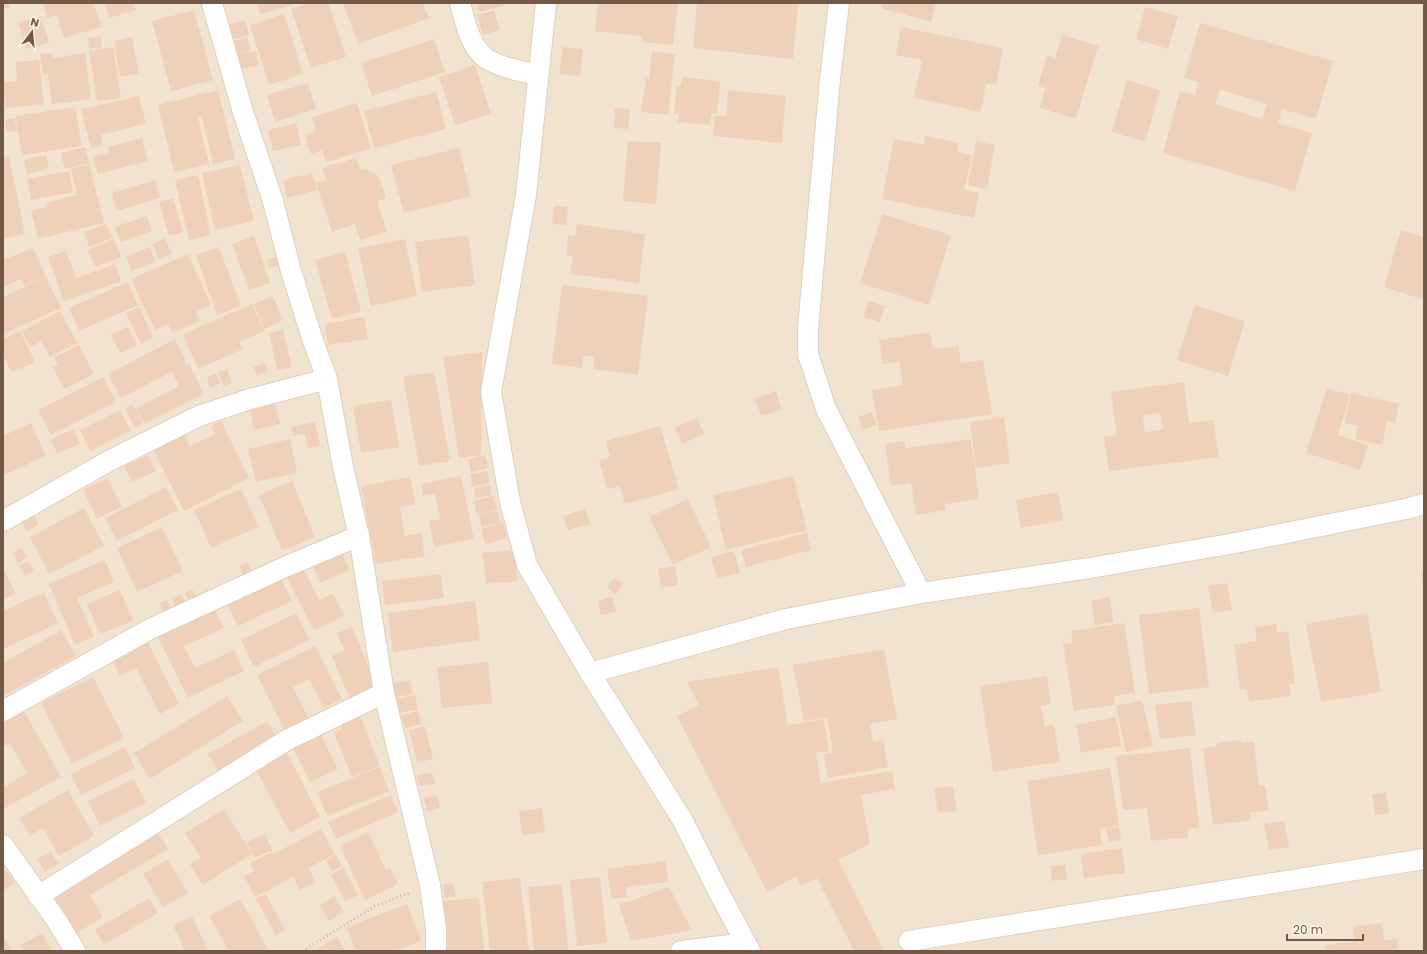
<svg xmlns="http://www.w3.org/2000/svg" width="1427" height="954" font-family="Poppins,sans-serif">
	<style>
		.residential { fill: #f2e3d0 }
		.building { fill: #efd0ba; fill-rule: evenodd }
		.lines { fill: none; stroke-linecap: round; stroke-linejoin: round }
		.minor-casing { stroke: #dfcebd; stroke-width: 22 }
		.path { stroke: #d3b49d; stroke-width: 2.5; stroke-dasharray: 1 3; stroke-linecap: butt }
		.minor { stroke: #fff; stroke-width: 20 }
	</style>
	<rect width="100%" height="100%" fill="#fbf1e1"/>
	<rect class="residential" x="3" y="3" width="1421" height="948"/>
	<g class="building">
		<path d="M3,3H9L10,7L3,10Z"/>
		<path d="M43,3H94L101,27L64,38L57,15L47,18Z"/>
		<path d="M105,3H134L136,10L109,18Z"/>
		<path d="M256,3H297L260,15Z"/>
		<path d="M309,3H328L346,57L311,68L291,9Z"/>
		<path d="M343,3H423L429,18L358,44Z"/>
		<path d="M477,3H505L506,5L479,12Z"/>
		<path d="M598,3H678L673,45L641,42L642,36L595,31Z"/>
		<path d="M697,3H798L793,59L693,48Z"/>
		<path d="M882,3H936L931,22L881,8Z"/>
		<path d="M1145,7L1178,16L1168,49L1136,39Z"/>
		<path d="M194,10L213,80L171,91L152,21Z"/>
		<path d="M494,10L500,30L483,35L477,15Z"/>
		<path d="M284,14L303,74L269,85L250,25Z"/>
		<path d="M41,16L49,43L26,49L18,22Z"/>
		<path d="M245,20L249,35L232,40L227,25Z"/>
		<path d="M1200,23L1333,61L1316,119L1282,109L1278,124L1312,133L1295,191L1163,153L1180,91L1195,95L1199,82L1184,78ZM1220,89L1267,104L1262,119L1215,104Z"/>
		<path d="M901,27L1003,48L996,85L986,83L981,112L914,98L922,60L896,55Z"/>
		<path d="M1062,35L1098,46L1076,119L1040,108L1045,88L1038,86L1047,55L1055,58Z"/>
		<path d="M101,36L102,47L89,49L88,38Z"/>
		<path d="M132,37L139,74L120,77L114,41Z"/>
		<path d="M247,37L251,50L237,54L233,41Z"/>
		<path d="M434,39L445,72L372,96L361,63Z"/>
		<path d="M113,47L121,98L97,101L89,51Z"/>
		<path d="M563,47L583,49L580,76L559,74Z"/>
		<path d="M256,51L259,66L241,69L238,54Z"/>
		<path d="M652,51L675,54L668,115L641,112L646,78L649,79Z"/>
		<path d="M52,53V58L85,53L91,99L52,104L48,74H43L40,54Z"/>
		<path d="M39,60L44,104L6,108L3,82L17,81L16,62Z"/>
		<path d="M475,65L491,114L455,125L439,77Z"/>
		<path d="M682,77L720,81L717,114H711L710,125L678,122L679,114H674L677,85L681,86Z"/>
		<path d="M1127,80L1160,90L1145,142L1112,132Z"/>
		<path d="M308,83L316,109L275,122L267,95Z"/>
		<path d="M218,90L235,159L213,164L202,117L198,118L209,164L174,172L158,105Z"/>
		<path d="M728,90L786,96L782,143L713,136L715,116H726Z"/>
		<path d="M436,92L446,129L374,148L364,111Z"/>
		<path d="M139,96L146,124L101,135L103,146L91,148L81,109Z"/>
		<path d="M357,103L371,148L326,162L322,150L311,154L305,135L316,131L312,117Z"/>
		<path d="M75,107L82,146L22,155L15,116Z"/>
		<path d="M615,108L630,109L628,129L614,128Z"/>
		<path d="M14,118L17,131L7,132L5,120Z"/>
		<path d="M296,123L301,145L273,151L268,130Z"/>
		<path d="M925,136L959,143L957,152L972,155L964,190L979,193L974,218L882,199L894,139L924,145Z"/>
		<path d="M142,138L148,161L98,174L93,156L110,152L108,147Z"/>
		<path d="M628,141L661,143L656,204L623,201Z"/>
		<path d="M976,141L995,145L987,189L968,185Z"/>
		<path d="M85,147L89,163L65,169L61,153Z"/>
		<path d="M459,148L471,196L404,213L391,165Z"/>
		<path d="M46,155L49,168L27,174L24,160Z"/>
		<path d="M9,156L25,234L3,239V157Z"/>
		<path d="M356,158L360,169L365,168L376,174L380,179L386,198L377,201L387,232L360,240L355,224L332,232L316,183L326,180L322,168Z"/>
		<path d="M89,164L104,223L38,239L31,211L47,207L46,203L77,195L71,169Z"/>
		<path d="M240,165L254,221L215,230L202,173Z"/>
		<path d="M69,171L73,192L31,200L27,179Z"/>
		<path d="M312,173L317,190L287,198L283,180Z"/>
		<path d="M198,175L211,235L189,240L175,180Z"/>
		<path d="M155,180L160,198L117,211L112,193Z"/>
		<path d="M173,198L183,232L169,236L159,202Z"/>
		<path d="M554,206L568,207L566,225L552,224Z"/>
		<path d="M882,214L951,235L929,305L860,283Z"/>
		<path d="M147,216L152,231L121,242L115,227Z"/>
		<path d="M106,224L112,238L89,247L84,232Z"/>
		<path d="M577,224L645,234L639,283L570,274L573,256L566,255L568,235L575,236Z"/>
		<path d="M1401,230L1424,237V300L1384,287Z"/>
		<path d="M468,235L475,285L422,292L415,242Z"/>
		<path d="M254,236L270,283L249,290L232,244Z"/>
		<path d="M165,238L172,254L159,259L152,244Z"/>
		<path d="M114,239L121,257L95,267L88,250Z"/>
		<path d="M405,239L417,296L371,306L358,248Z"/>
		<path d="M150,247L156,262L132,271L126,256Z"/>
		<path d="M219,247L241,306L217,315L196,255Z"/>
		<path d="M33,248L46,277L24,286L21,279L3,287V260Z"/>
		<path d="M66,251L76,278L115,264L121,281L64,301L48,257Z"/>
		<path d="M345,252L361,311L332,319L315,260Z"/>
		<path d="M188,254L211,305L196,312L200,321L172,333L168,324L155,330L131,279Z"/>
		<path d="M276,257L279,265L269,268L267,260Z"/>
		<path d="M46,277L61,308L3,334V297Z"/>
		<path d="M128,282L138,305L79,331L69,308Z"/>
		<path d="M562,285L648,296L638,375L593,369L595,357L583,356L582,368L552,364Z"/>
		<path d="M273,296L283,320L264,329L254,304Z"/>
		<path d="M868,301L885,306L880,322L864,317Z"/>
		<path d="M252,304L264,331L239,342L243,349L198,369L183,334Z"/>
		<path d="M1195,305L1245,321L1228,376L1177,360Z"/>
		<path d="M139,307L153,338L141,344L126,313Z"/>
		<path d="M60,311L77,343L50,357L41,341L31,347L22,331Z"/>
		<path d="M364,317L368,339L328,345L325,324Z"/>
		<path d="M128,327L137,345L120,353L111,334Z"/>
		<path d="M283,330L292,367L277,370L269,333Z"/>
		<path d="M20,331L35,362L21,369L20,368L11,371L3,354V339Z"/>
		<path d="M930,332L933,349L958,346L961,363L983,360L992,414L879,431L872,390L903,385L899,362L883,364L879,340Z"/>
		<path d="M175,339L187,364L121,398L108,374Z"/>
		<path d="M79,345L94,374L64,389L53,367L58,365L54,357Z"/>
		<path d="M482,352L481,455L459,458L443,357Z"/>
		<path d="M265,363L268,371L257,376L253,367Z"/>
		<path d="M189,364L204,394L145,424L136,408L179,386L172,372Z"/>
		<path d="M227,369L232,383L223,386L218,372Z"/>
		<path d="M434,372L450,461L419,466L403,377Z"/>
		<path d="M216,374L220,383L210,387L207,377Z"/>
		<path d="M103,377L116,402L51,435L38,410Z"/>
		<path d="M1184,382L1189,423L1213,420L1219,457L1109,471L1104,437L1117,435L1111,392ZM1160,413L1163,430L1145,432L1143,416Z"/>
		<path d="M1327,388L1350,395L1338,435L1368,445L1360,470L1306,453Z"/>
		<path d="M776,391L782,410L761,416L755,398Z"/>
		<path d="M1351,393L1399,404L1395,422L1387,421L1382,445L1355,439L1358,426L1345,423Z"/>
		<path d="M391,400L399,447L361,453L353,406Z"/>
		<path d="M133,404L143,423L135,428L125,408Z"/>
		<path d="M275,404L280,424L254,430L250,410Z"/>
		<path d="M120,410L131,431L90,451L80,430Z"/>
		<path d="M872,412L877,425L863,430L858,417Z"/>
		<path d="M1004,417L1010,463L976,468L970,422Z"/>
		<path d="M697,418L704,434L682,444L675,427Z"/>
		<path d="M221,421L249,478L184,511L152,447L183,432L190,446L215,434L211,426Z"/>
		<path d="M315,422L320,445L308,448L305,434L293,436L291,427Z"/>
		<path d="M31,423L46,456L3,475V436Z"/>
		<path d="M660,426L679,489L625,504L620,486L607,489L599,460L610,457L606,441Z"/>
		<path d="M74,429L80,444L57,454L51,439Z"/>
		<path d="M290,439L297,473L256,482L248,449Z"/>
		<path d="M971,439L979,499L945,504L946,510L916,515L911,483L891,486L885,444L904,441L906,448Z"/>
		<path d="M148,455L156,471L132,482L124,466Z"/>
		<path d="M485,455L488,468L471,472L468,459Z"/>
		<path d="M487,471L490,483L472,487L470,474Z"/>
		<path d="M461,476L474,539L434,547L429,521L440,519L435,494L423,496L421,484Z"/>
		<path d="M793,476L807,530L726,550L713,495Z"/>
		<path d="M410,477L415,504L400,507L405,536L421,533L425,556L376,564L361,486Z"/>
		<path d="M107,478L122,507L97,519L83,490Z"/>
		<path d="M292,481L315,537L282,551L259,495Z"/>
		<path d="M490,485L492,495L476,498L474,488Z"/>
		<path d="M166,487L178,510L117,541L105,518Z"/>
		<path d="M241,489L259,527L211,548L194,510Z"/>
		<path d="M1058,492L1063,520L1021,528L1016,500Z"/>
		<path d="M493,496L497,510L477,515L474,501Z"/>
		<path d="M688,499L711,547L673,565L649,517Z"/>
		<path d="M84,508L104,546L49,574L30,537Z"/>
		<path d="M585,509L590,524L568,530L563,516Z"/>
		<path d="M497,511L500,523L482,527L479,515Z"/>
		<path d="M34,515L39,525L26,531L22,521Z"/>
		<path d="M503,523L507,538L485,544L481,529Z"/>
		<path d="M162,527L183,571L137,592L117,548Z"/>
		<path d="M807,533L811,550L746,567L741,550Z"/>
		<path d="M22,548L27,558L18,563L13,553Z"/>
		<path d="M514,550L517,581L486,584L483,553Z"/>
		<path d="M341,551L350,570L320,583L312,564Z"/>
		<path d="M734,551L740,573L717,578L711,557Z"/>
		<path d="M105,560L114,582L77,598L94,637L75,645L49,584Z"/>
		<path d="M28,561L34,571L25,576L19,566Z"/>
		<path d="M247,562L253,573L245,577L239,566Z"/>
		<path d="M302,566L319,600L333,593L344,616L314,631L285,574Z"/>
		<path d="M675,566L678,585L661,588L658,569Z"/>
		<path d="M3,569L16,593L3,600Z"/>
		<path d="M1424,572V586H1423L1421,573Z"/>
		<path d="M441,574L444,598L385,605L382,581Z"/>
		<path d="M280,577L292,601L238,626L226,602Z"/>
		<path d="M614,578L623,585L616,594L607,587Z"/>
		<path d="M1227,583L1232,610L1213,613L1208,586Z"/>
		<path d="M192,589L197,598L189,602L185,593Z"/>
		<path d="M120,590L133,621L100,634L87,604Z"/>
		<path d="M44,592L58,623L3,649V611Z"/>
		<path d="M181,594L186,605L177,609L172,598Z"/>
		<path d="M612,597L616,612L601,615L598,601Z"/>
		<path d="M1109,597L1114,622L1095,625L1091,601Z"/>
		<path d="M167,600L172,610L164,613L160,603Z"/>
		<path d="M475,601L480,640L393,652L388,613Z"/>
		<path d="M213,606L224,628L184,646L195,668L234,650L244,671L188,698L156,633Z"/>
		<path d="M1199,608L1209,687L1149,694L1139,615Z"/>
		<path d="M296,613L309,640L254,667L241,640Z"/>
		<path d="M1367,613L1381,692L1321,702L1306,624Z"/>
		<path d="M1124,623L1135,693L1114,696L1115,705L1074,711L1063,644L1073,643L1071,631Z"/>
		<path d="M1276,624L1277,633L1288,631L1295,684H1289L1291,696L1249,702L1247,690H1240L1234,645L1257,641L1255,627Z"/>
		<path d="M352,627L377,688L350,699L332,656L344,650L337,633Z"/>
		<path d="M61,630L76,656L3,696V663Z"/>
		<path d="M147,641L179,704L160,714L136,668L120,676L112,659Z"/>
		<path d="M315,646L342,699L324,708L309,679L293,687L309,719L285,731L257,675Z"/>
		<path d="M884,649L897,719L870,724L873,742L883,740L888,767L828,778L824,754L833,753L827,717L804,721L793,665Z"/>
		<path d="M488,662L492,703L442,708L437,667Z"/>
		<path d="M778,667L788,725L824,719L829,751L816,753L821,783L892,771L895,789L861,795L870,844L838,860L884,951H854L817,878L801,886L796,877L767,892L677,716L699,705L687,682Z"/>
		<path d="M1047,676L1051,704L1041,706L1045,726L1054,725L1060,762L993,772L980,686Z"/>
		<path d="M93,677L124,738L72,764L41,703Z"/>
		<path d="M410,680L413,694L396,697L393,683Z"/>
		<path d="M415,695L418,709L399,713L396,699Z"/>
		<path d="M227,696L243,721L150,779L134,753Z"/>
		<path d="M1142,700L1153,746L1126,752L1116,706Z"/>
		<path d="M1191,701L1196,735L1160,739L1155,705Z"/>
		<path d="M23,709L61,777L3,809V787L27,773L10,743L3,747V721Z"/>
		<path d="M418,711L421,724L405,728L402,715Z"/>
		<path d="M359,713L380,766L352,777L334,733L342,730L339,721Z"/>
		<path d="M1116,717L1121,746L1081,753L1076,725Z"/>
		<path d="M267,721L277,738L218,771L208,754Z"/>
		<path d="M425,726L433,759L417,763L409,730Z"/>
		<path d="M320,733L338,769L310,782L292,746Z"/>
		<path d="M1241,740V743L1254,742L1259,786L1265,785L1269,810L1250,813L1251,820L1213,825L1203,748L1217,746V743Z"/>
		<path d="M125,747L135,768L81,795L71,774Z"/>
		<path d="M1190,748L1199,827L1188,829V837L1151,841L1147,808L1123,810L1116,756Z"/>
		<path d="M286,751L320,817L290,833L255,768Z"/>
		<path d="M380,767L389,791L327,816L317,792Z"/>
		<path d="M1110,768L1119,826L1099,829L1102,845L1038,855L1027,781Z"/>
		<path d="M432,772L435,784L419,786L417,775Z"/>
		<path d="M134,779L146,803L100,826L88,801Z"/>
		<path d="M953,786L957,811L938,813L934,788Z"/>
		<path d="M68,790L94,836L59,856L43,828L30,836L19,818Z"/>
		<path d="M1386,792L1389,813L1375,815L1372,794Z"/>
		<path d="M391,795L398,812L336,839L328,822Z"/>
		<path d="M437,795L440,808L427,811L424,798Z"/>
		<path d="M542,808L545,832L522,835L519,811Z"/>
		<path d="M224,809L252,854L203,885L190,864L201,858L185,833Z"/>
		<path d="M1284,821L1289,847L1269,850L1264,824Z"/>
		<path d="M1119,827L1121,840L1109,842L1106,829Z"/>
		<path d="M321,829L335,854L309,868L316,882L300,890L293,877L255,897L244,876L254,871L250,863L272,852L273,854Z"/>
		<path d="M157,832L168,849L90,895L103,917L75,934L51,894Z"/>
		<path d="M368,832L386,870L390,868L398,884L365,900L340,846Z"/>
		<path d="M265,834L272,850L254,858L247,842Z"/>
		<path d="M1122,848L1125,873L1084,878L1081,854Z"/>
		<path d="M51,851L58,864L45,872L37,859Z"/>
		<path d="M336,855L342,866L332,871L326,860Z"/>
		<path d="M168,859L188,893L163,907L143,874Z"/>
		<path d="M666,861L668,882L626,887L627,897L612,899L607,869Z"/>
		<path d="M1065,864L1068,879L1052,881L1050,866Z"/>
		<path d="M344,868L358,895L345,901L331,875Z"/>
		<path d="M6,870L15,883L3,891V872Z"/>
		<path d="M600,877L607,943L577,946L570,880Z"/>
		<path d="M520,878L529,951H490L482,882Z"/>
		<path d="M453,883L456,897L445,898L443,884Z"/>
		<path d="M562,884L568,951H534L528,887Z"/>
		<path d="M669,887L692,930L631,941L619,905Z"/>
		<path d="M266,894L285,930L276,936L256,898Z"/>
		<path d="M334,896L344,912L329,921L320,906Z"/>
		<path d="M149,898L158,913L104,945L95,930Z"/>
		<path d="M479,898L484,951H446L441,901Z"/>
		<path d="M240,899L269,951H229L209,916Z"/>
		<path d="M407,904L421,941L393,951H356L347,927Z"/>
		<path d="M192,916L208,951H185L173,925Z"/>
		<path d="M1382,923L1384,940L1397,939L1398,951H1325V945L1354,942L1353,926Z"/>
		<path d="M42,933L52,951H24L21,945Z"/>
		<path d="M337,936L345,951H314Z"/>
		<path d="M3,937L13,951H3Z"/>
	</g>
	<g class="lines">
		<defs>
			<g id="minor">
				<path d="M212,3L243,112L272,198L291,271L312,338L327,379L343,467L359,536L384,693L430,885L436,928V951"/>
				<path d="M460,3C465,21 469,43 483,56C493,66 524,72 538,75"/>
				<path d="M546,3L526,195L491,392L510,502L527,565L590,673L682,819L716,887L750,951"/>
				<path d="M839,3L830,79L808,329V354L826,409L921,593"/>
				<path d="M3,521L109,461L199,416L250,399L327,379"/>
				<path d="M590,673L786,619L921,593L1090,568L1241,542L1406,509L1424,504"/>
				<path d="M3,711L150,629L287,566L359,536"/>
				<path d="M3,845L57,921L75,951"/>
				<path d="M38,896L287,740L384,693"/>
				<path d="M909,941L1424,859"/>
				<path d="M681,951L746,943"/>
			</g>
		</defs>
		<use href="#minor" class="minor-casing"/>
		<path class="path" d="M303,951L375,906L409,893"/>
		<use href="#minor" class="minor"/>
	</g>
	<rect width="1427" height="954" fill="none" stroke="#715849" stroke-width="8"/>
	<g transform="translate(32 32) rotate(16)" stroke="#fef5e6" stroke-width="3" paint-order="stroke">
	<path d="M0-3L7 15L0 10L-7 15Z" fill="#715849"/>
	<text y="-6" font-size="11" font-weight="bold" text-anchor="middle" fill="#715849">N</text>
	</g>
	<path d="M1287 934v6h76v-6" fill="none" stroke="#715849" stroke-width="2"/>
	<text x="1293" y="934" font-size="12" fill="#715849" stroke="#fef5e6" stroke-width="3" paint-order="stroke">20 m</text>
</svg>
